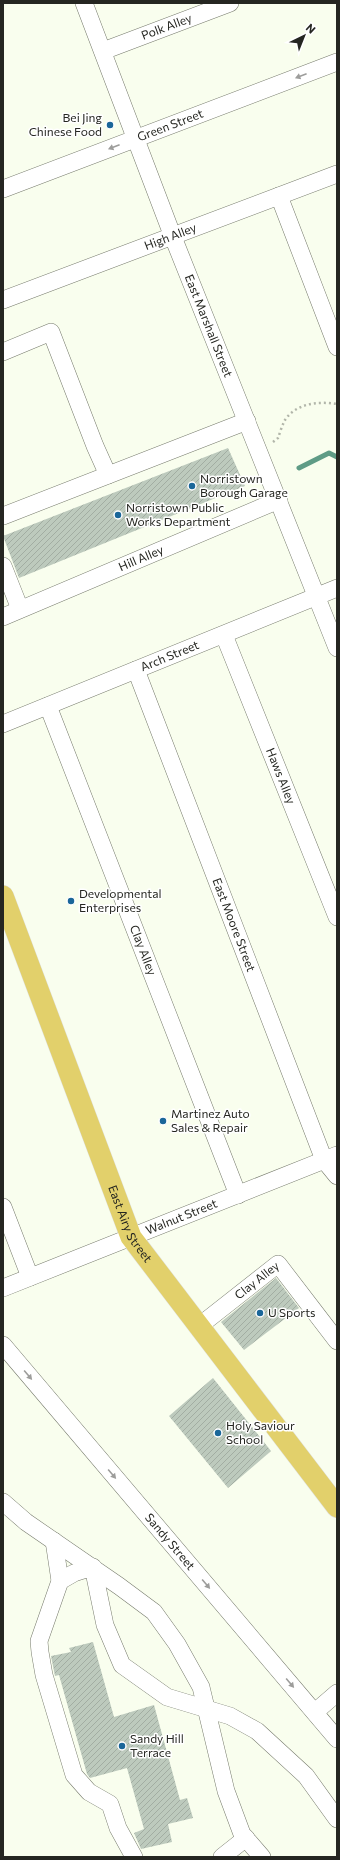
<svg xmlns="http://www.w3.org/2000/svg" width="340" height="1860" font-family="Commissioner,sans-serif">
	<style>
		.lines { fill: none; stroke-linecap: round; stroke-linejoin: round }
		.stream { stroke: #5f9c86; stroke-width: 5 }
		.building { fill: url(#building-hatch) }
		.minor-casing { stroke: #767a6c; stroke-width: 18 }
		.major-casing { stroke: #e0e1e0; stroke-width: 22 }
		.path { stroke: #b2b6aa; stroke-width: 2.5; stroke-dasharray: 2 3; stroke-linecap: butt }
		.minor { stroke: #fff; stroke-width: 17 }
		.major { stroke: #e2d06b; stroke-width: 21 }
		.oneway { fill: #9d9d9b }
		.poi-dot { fill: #1a6699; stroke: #fff; stroke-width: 1.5 }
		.labels { text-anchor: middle; stroke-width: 3; stroke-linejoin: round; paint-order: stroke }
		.street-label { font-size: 12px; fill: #252621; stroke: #fff }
		.poi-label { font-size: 12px; fill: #252621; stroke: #fff; text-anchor: start }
	</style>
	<defs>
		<pattern id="building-hatch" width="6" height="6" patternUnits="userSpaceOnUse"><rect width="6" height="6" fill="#bdcabd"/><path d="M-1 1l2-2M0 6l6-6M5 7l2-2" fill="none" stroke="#a2ada2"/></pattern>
	</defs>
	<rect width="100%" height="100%" fill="#f9feee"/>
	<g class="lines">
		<path class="stream" d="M299,468L329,453L337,457"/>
	</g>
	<g class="building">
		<path d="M228,448L245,486L19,578L3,536Z"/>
		<path d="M276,1278L299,1308L244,1350L221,1322Z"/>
		<path d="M213,1378L271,1451L228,1488L169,1416Z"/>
		<path d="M93,1642L114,1717L154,1705L180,1800L187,1798L193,1818L168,1824L172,1842L141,1849L134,1833L144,1829L127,1768L90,1778L87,1774L59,1675L55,1676L51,1656L71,1652L69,1648Z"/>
	</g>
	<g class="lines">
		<defs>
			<g id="minor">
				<path id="s1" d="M84,3L173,237L337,648"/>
				<path id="s2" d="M103,51L230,3"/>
				<path id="s3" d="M3,189L337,62"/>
				<path d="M279,196L337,347"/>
				<path id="s4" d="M3,300L337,174"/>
				<path d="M3,352L51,332L95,446L108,475"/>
				<path d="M3,516L247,421"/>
				<path d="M3,566L20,609"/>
				<path id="s5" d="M3,617L279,500"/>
				<path id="s6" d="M224,635L337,917"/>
				<path id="s7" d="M136,670L324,1160L337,1176"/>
				<path id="s8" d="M48,706L238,1195"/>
				<path id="s9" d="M3,724L337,588"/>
				<path d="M3,1207L30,1277"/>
				<path id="s10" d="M3,1288L337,1155"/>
				<path id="s11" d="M198,1327L278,1264L337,1341"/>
				<path id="s12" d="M3,1345L337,1739"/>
				<path d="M3,1502L26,1522L119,1586L154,1612L177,1644L201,1687L226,1791L242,1834L262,1857"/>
				<path d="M54,1541L60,1581L39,1641L40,1652L44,1675L74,1775L89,1792L110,1804L118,1828L134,1857"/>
				<path d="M60,1581L74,1573L93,1567L105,1625L122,1665L167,1697L230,1716L257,1731L306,1776L337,1819"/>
				<path d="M315,1712L337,1693"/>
				<path d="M222,1857L246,1838"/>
			</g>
			<g id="major">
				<path id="s13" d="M3,896L131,1237L337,1507"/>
			</g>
		</defs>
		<use href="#minor" class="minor-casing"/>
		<use href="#major" class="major-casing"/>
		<path class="path" d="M273,442L278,438C280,433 282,425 285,420C296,403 319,401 337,404"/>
		<use href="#minor" class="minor"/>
		<use href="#major" class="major"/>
	</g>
	<defs><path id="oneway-solid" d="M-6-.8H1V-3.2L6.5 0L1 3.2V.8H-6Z"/></defs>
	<g class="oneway">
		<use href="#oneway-solid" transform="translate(301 76) rotate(159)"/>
		<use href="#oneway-solid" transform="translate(114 147) rotate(159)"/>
		<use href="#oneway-solid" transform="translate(28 1375) rotate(50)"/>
		<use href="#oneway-solid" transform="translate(112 1474) rotate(50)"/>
		<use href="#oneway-solid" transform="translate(206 1584) rotate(50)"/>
		<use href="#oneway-solid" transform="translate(290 1683) rotate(50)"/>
	</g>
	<g class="poi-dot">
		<circle cx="110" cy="125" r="4"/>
		<circle cx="192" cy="486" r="4"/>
		<circle cx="118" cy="515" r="4"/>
		<circle cx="71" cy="901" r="4"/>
		<circle cx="163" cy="1121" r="4"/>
		<circle cx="260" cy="1313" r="4"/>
		<circle cx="218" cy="1433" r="4"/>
		<circle cx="122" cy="1746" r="4"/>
	</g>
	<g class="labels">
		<g class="street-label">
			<text dy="4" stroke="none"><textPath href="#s2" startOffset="68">Polk Alley</textPath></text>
			<text dy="4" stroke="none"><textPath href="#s3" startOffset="179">Green Street</textPath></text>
			<text dy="4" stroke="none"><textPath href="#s4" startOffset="179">High Alley</textPath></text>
			<text dy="4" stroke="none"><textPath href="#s1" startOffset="346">East Marshall Street</textPath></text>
			<text dy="4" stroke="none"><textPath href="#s5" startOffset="150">Hill Alley</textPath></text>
			<text dy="4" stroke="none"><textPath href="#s9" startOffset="180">Arch Street</textPath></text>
			<text dy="4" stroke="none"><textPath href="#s6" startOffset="152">Haws Alley</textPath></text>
			<text dy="4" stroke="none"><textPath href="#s7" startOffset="273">East Moore Street</textPath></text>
			<text dy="4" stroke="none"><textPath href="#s8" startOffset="262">Clay Alley</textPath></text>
			<text dy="4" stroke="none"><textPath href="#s10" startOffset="192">Walnut Street</textPath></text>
			<text dy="4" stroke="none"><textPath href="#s13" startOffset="352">East Airy Street</textPath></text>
			<text dy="4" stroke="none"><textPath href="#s11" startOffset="75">Clay Alley</textPath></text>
			<text dy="4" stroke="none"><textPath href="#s12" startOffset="258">Sandy Street</textPath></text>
		</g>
		<g class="poi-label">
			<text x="102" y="122" text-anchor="end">Bei Jing<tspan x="102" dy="14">Chinese Food</tspan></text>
			<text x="200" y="483">Norristown<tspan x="200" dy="14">Borough Garage</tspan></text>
			<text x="126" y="512">Norristown Public<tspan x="126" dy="14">Works Department</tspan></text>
			<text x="79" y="898">Developmental<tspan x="79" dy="14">Enterprises</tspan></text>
			<text x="171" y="1118">Martinez Auto<tspan x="171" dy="14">Sales &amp; Repair</tspan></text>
			<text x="268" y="1317">U Sports</text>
			<text x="226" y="1430">Holy Saviour<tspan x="226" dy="14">School</tspan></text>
			<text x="130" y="1743">Sandy Hill<tspan x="130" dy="14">Terrace</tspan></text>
		</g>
	</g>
	<rect width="340" height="1860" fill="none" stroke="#252621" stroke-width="8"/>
	<g transform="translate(304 36) rotate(43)" stroke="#ffffff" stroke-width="3" paint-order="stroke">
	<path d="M0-3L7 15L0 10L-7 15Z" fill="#252621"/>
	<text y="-6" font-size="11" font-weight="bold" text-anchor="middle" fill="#252621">N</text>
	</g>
</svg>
